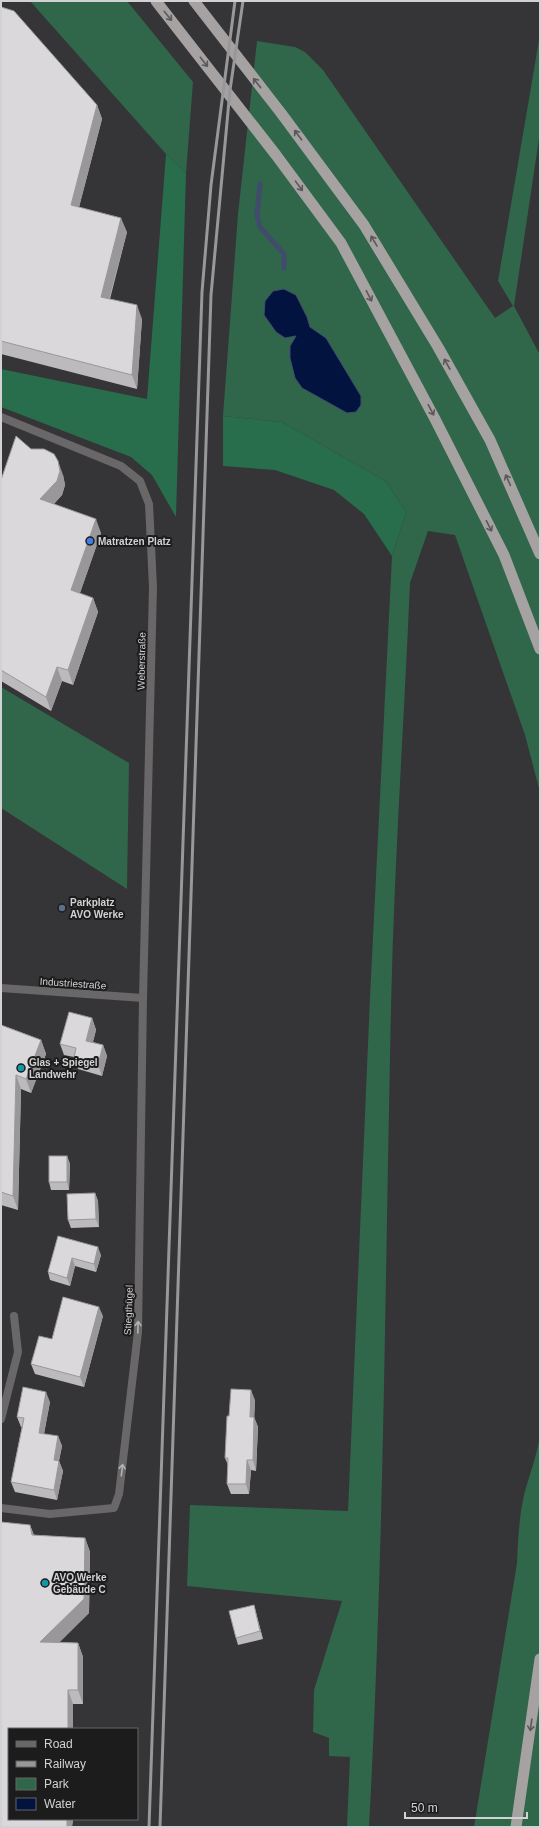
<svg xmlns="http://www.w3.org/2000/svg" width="541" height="1828" font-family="Helvetica,sans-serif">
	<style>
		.green { fill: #30664a }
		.forest { fill: #286d4c }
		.water { fill: #03133f; stroke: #414c6c }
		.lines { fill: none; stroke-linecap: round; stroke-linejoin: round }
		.stream { stroke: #414c6c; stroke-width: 5 }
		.minor { stroke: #696767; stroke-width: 8 }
		.trunk { stroke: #a6a2a2; stroke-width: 11 }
		.rail { stroke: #98979a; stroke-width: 3 }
		.wall { fill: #bcbabd }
		.shaded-wall { fill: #99979a }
		.building { fill: #dbd8dc; stroke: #99979a }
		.oneway { stroke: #5a5859 }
		.oneway2 { stroke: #b2b2b3 }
		.shop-dot { fill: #3f7fe0; stroke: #1c1c1d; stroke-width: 1.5 }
		.service-dot { fill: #5c6f8a; stroke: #1c1c1d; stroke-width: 1.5 }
		.culture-dot { fill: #0f9aa8; stroke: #1c1c1d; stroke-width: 1.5 }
		.labels { text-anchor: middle; stroke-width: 4; stroke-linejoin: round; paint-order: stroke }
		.poi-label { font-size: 10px; font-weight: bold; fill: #d2d2d4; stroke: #1c1c1d; text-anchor: start }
		.street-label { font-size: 10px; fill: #d2d2d4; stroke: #1c1c1d }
	</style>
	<rect width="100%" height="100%" fill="#353437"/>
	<g class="green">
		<path d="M30,1H127L193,82L186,173L166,154Z"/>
		<path d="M540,34V132L514,306L540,355V792L525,735L455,535L428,531L410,583C404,724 394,866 391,1008C385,1281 384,1554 369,1827H347L350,1757L329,1756V1738L313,1732L314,1690L342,1601L187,1586L190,1505L348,1511L370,997L392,556L406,512L387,482L282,422L223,416L238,214L257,41L295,47L305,52L323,70L495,318L513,306L498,281Z"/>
		<path d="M1,687L129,763L127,889L1,808Z"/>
		<path d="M540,1435V1827H474L517,1563C518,1540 519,1518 524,1495C529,1475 537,1456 540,1435Z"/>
	</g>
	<g class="forest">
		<path d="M166,154L186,173L176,517L152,475L131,457L1,407V369L147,399Z"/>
		<path d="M223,416L282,422L387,482L406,512L392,556L364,514L334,490L275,470L223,466Z"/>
	</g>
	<path class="water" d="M284,289L296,295L307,317L310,327L326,338L361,396V405L356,412L347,413L302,388L295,378L290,358V346L296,336L285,338L276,332L264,315L265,301L273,291Z"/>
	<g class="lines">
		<path class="stream" d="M260,184L257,215L260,227L284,254V268"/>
		<g class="minor">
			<path d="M1,417L121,466L140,481L149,504L153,587L143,998L138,1332L119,1494L114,1508L50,1514L1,1508"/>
			<path d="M1,988L143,998"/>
			<path d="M1,1419L18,1352L14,1316"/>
		</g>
		<g class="trunk">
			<path d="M156,1L276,155L341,243L435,419L504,555L540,649"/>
			<path d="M194,1L281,113L364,225L438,347L490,440L540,554"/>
			<path d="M516,1827L540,1659"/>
		</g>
		<g class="rail">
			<path d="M149,1827L202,292L211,185L235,1"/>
			<path d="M160,1827L211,295L230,90L243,1"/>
		</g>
	</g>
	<g class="wall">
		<path d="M1,7L97,105L102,119L79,207L127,232L110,299L142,319L137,389L1,354Z"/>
		<path d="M63,475L65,485L62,495L54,504L101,533L80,593L93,598L98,612L73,685L62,681L51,711L1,681V480Z"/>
		<path d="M92,1018L96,1030L93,1042L103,1045L107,1056L102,1076L78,1069L74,1057L64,1055L60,1044Z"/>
		<path d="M1,1025L41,1040L46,1054L31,1093L21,1089L18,1210L1,1205Z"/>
		<path d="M67,1156L70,1164L69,1190H51L49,1182Z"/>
		<path d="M95,1193L98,1201L99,1227L71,1228L68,1220Z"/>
		<path d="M58,1236L101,1255L96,1272L75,1266L70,1286L50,1280L48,1272Z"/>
		<path d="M103,1316L84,1387L35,1374L31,1364L52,1339Z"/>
		<path d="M255,1400L254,1417L258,1427L256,1471L251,1470L249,1494H231L227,1484L228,1465L225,1458L229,1416Z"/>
		<path d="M50,1402L44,1434L58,1436L62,1446L59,1461L63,1471L57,1500L15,1492L11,1482L22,1427H21L17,1417Z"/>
		<path d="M1,1522L30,1525L34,1535L85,1538L90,1552L89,1613L59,1642L78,1643L83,1657V1704H73V1729H9V1819H73L72,1827H1Z"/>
		<path d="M254,1605L256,1613L263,1639L238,1645L236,1638Z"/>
	</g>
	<g class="shaded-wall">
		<path d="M97,105L102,119L76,219L71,205Z"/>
		<path d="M121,218L127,232L106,311L101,297Z"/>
		<path d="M137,305L142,319L137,389L132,375Z"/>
		<path d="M58,461L63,475L65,485L62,495L45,513L40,499Z"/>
		<path d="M96,519L101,533L76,604L71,590Z"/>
		<path d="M93,598L98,612L73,685L68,670Z"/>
		<path d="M57,667L62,681L51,711L46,697Z"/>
		<path d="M92,1018L96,1030L90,1052L86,1041Z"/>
		<path d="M41,1040L46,1054L31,1093L26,1079Z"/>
		<path d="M103,1045L107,1056L102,1076L98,1065Z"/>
		<path d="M16,1075L21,1089L18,1210L13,1196Z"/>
		<path d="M67,1156L70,1164L69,1190L67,1182Z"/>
		<path d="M95,1193L98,1201L99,1227L96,1219Z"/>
		<path d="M98,1247L101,1255L96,1272L94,1264Z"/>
		<path d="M72,1258L75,1266L70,1286L67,1278Z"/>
		<path d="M99,1307L103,1316L84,1387L80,1377Z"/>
		<path d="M251,1390L255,1400L254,1427L250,1417Z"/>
		<path d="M46,1392L50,1402L42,1443L39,1433Z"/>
		<path d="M254,1417L258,1427L256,1471L253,1460Z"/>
		<path d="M58,1436L62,1446L57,1470L54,1460Z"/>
		<path d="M247,1460L251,1470L249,1494L246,1484Z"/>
		<path d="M59,1461L63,1471L57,1500L54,1490Z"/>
		<path d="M30,1525L35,1539L32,1535Z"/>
		<path d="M85,1538L90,1552L89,1613L45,1657L40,1642Z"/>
		<path d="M254,1605L256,1613L263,1639L260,1631Z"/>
		<path d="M78,1643L83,1657V1704L78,1690Z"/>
		<path d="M68,1690L73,1704V1729H68Z"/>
		<path d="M67,1819H73L72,1827H67Z"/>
	</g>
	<g class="building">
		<path d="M1,7L14,11L97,105L71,205L121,218L101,297L137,305L132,375L1,341Z"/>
		<path d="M16,436L31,449H44L54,454L58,461L60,471L57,481L40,499L96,519L71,590L93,598L68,670L57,667L46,697L1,670V480Z"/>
		<path d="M69,1012L92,1018L86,1041L103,1045L98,1065L74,1058L76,1048L60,1044Z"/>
		<path d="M1,1025L41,1040L26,1079L16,1075L13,1196L1,1192Z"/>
		<rect x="49" y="1156" width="18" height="26"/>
		<path d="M95,1193L96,1219L68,1220L67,1194Z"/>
		<path d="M58,1236L98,1247L94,1264L72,1258L67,1278L48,1272Z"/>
		<path d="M63,1297L99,1307L80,1377L31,1364L39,1336L52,1339Z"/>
		<path d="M23,1387L46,1392L39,1433L58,1436L54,1460L59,1461L54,1490L11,1482L24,1418L17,1417Z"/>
		<path d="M231,1389L251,1390L250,1417H254L253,1460H247L246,1484H227L228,1458H225L227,1416H229Z"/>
		<path d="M1,1522L30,1525L32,1535L85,1538L84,1599L40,1642L78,1643V1690H68V1729H9V1819H67V1827H1Z"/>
		<path d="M254,1605L260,1631L236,1638L229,1611Z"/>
	</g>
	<defs><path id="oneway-shaft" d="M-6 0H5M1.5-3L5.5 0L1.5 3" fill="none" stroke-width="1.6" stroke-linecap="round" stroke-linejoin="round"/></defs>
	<g class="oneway">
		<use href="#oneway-shaft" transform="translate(168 16) rotate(51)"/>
		<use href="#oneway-shaft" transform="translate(204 62) rotate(52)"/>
		<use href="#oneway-shaft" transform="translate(257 83) rotate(-128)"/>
		<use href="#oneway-shaft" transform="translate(298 135) rotate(-127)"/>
		<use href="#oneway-shaft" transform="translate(299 186) rotate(54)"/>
		<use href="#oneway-shaft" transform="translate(374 241) rotate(-121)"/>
		<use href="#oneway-shaft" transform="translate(369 296) rotate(62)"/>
		<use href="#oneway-shaft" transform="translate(447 364) rotate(-119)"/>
		<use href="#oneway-shaft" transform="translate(431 410) rotate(62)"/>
		<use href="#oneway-shaft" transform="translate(508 480) rotate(-114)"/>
		<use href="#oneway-shaft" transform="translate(489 526) rotate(63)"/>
		<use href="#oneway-shaft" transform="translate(531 1725) rotate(98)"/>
	</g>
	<g class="oneway2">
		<use href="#oneway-shaft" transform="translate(138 1327) rotate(-88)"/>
		<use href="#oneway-shaft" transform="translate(122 1470) rotate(-83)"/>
	</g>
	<circle class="shop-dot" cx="90" cy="541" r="4"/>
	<circle class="service-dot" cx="62" cy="908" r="4"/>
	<g class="culture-dot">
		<circle cx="21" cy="1068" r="4"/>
		<circle cx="45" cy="1583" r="4"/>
	</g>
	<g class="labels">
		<g class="poi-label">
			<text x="98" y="545">Matratzen Platz</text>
			<text x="70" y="906">Parkplatz<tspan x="70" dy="12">AVO Werke</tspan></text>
			<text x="29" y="1066">Glas + Spiegel<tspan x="29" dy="12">Landwehr</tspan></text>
			<text x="53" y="1581">AVO Werke<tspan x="53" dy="12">Gebäude C</tspan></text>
		</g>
		<g class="street-label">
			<text transform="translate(141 661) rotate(-89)" y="4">Weberstraße</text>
			<text transform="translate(73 983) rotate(4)" y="4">Industriestraße</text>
			<text transform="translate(128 1310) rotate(-88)" y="4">Stiegthügel</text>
		</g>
	</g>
	<rect width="541" height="1828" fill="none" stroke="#d2d2d4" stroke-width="4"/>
	<rect x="8" y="1728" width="130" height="92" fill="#1c1c1d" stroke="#656566"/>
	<rect x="16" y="1741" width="20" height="6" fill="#696767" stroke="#656566"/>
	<text x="44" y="1748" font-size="12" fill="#d2d2d4">Road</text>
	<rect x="16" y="1761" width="20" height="6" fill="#98979a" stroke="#656566"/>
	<text x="44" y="1768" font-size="12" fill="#d2d2d4">Railway</text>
	<rect x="16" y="1778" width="20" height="12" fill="#30664a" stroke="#656566"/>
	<text x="44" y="1788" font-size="12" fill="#d2d2d4">Park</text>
	<rect x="16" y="1798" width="20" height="12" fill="#03133f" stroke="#656566"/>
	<text x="44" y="1808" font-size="12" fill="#d2d2d4">Water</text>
	<path d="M405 1812v6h122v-6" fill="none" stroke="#d2d2d4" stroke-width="2"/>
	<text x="411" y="1812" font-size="12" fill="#d2d2d4" stroke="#1c1c1d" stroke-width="3" paint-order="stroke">50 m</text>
</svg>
